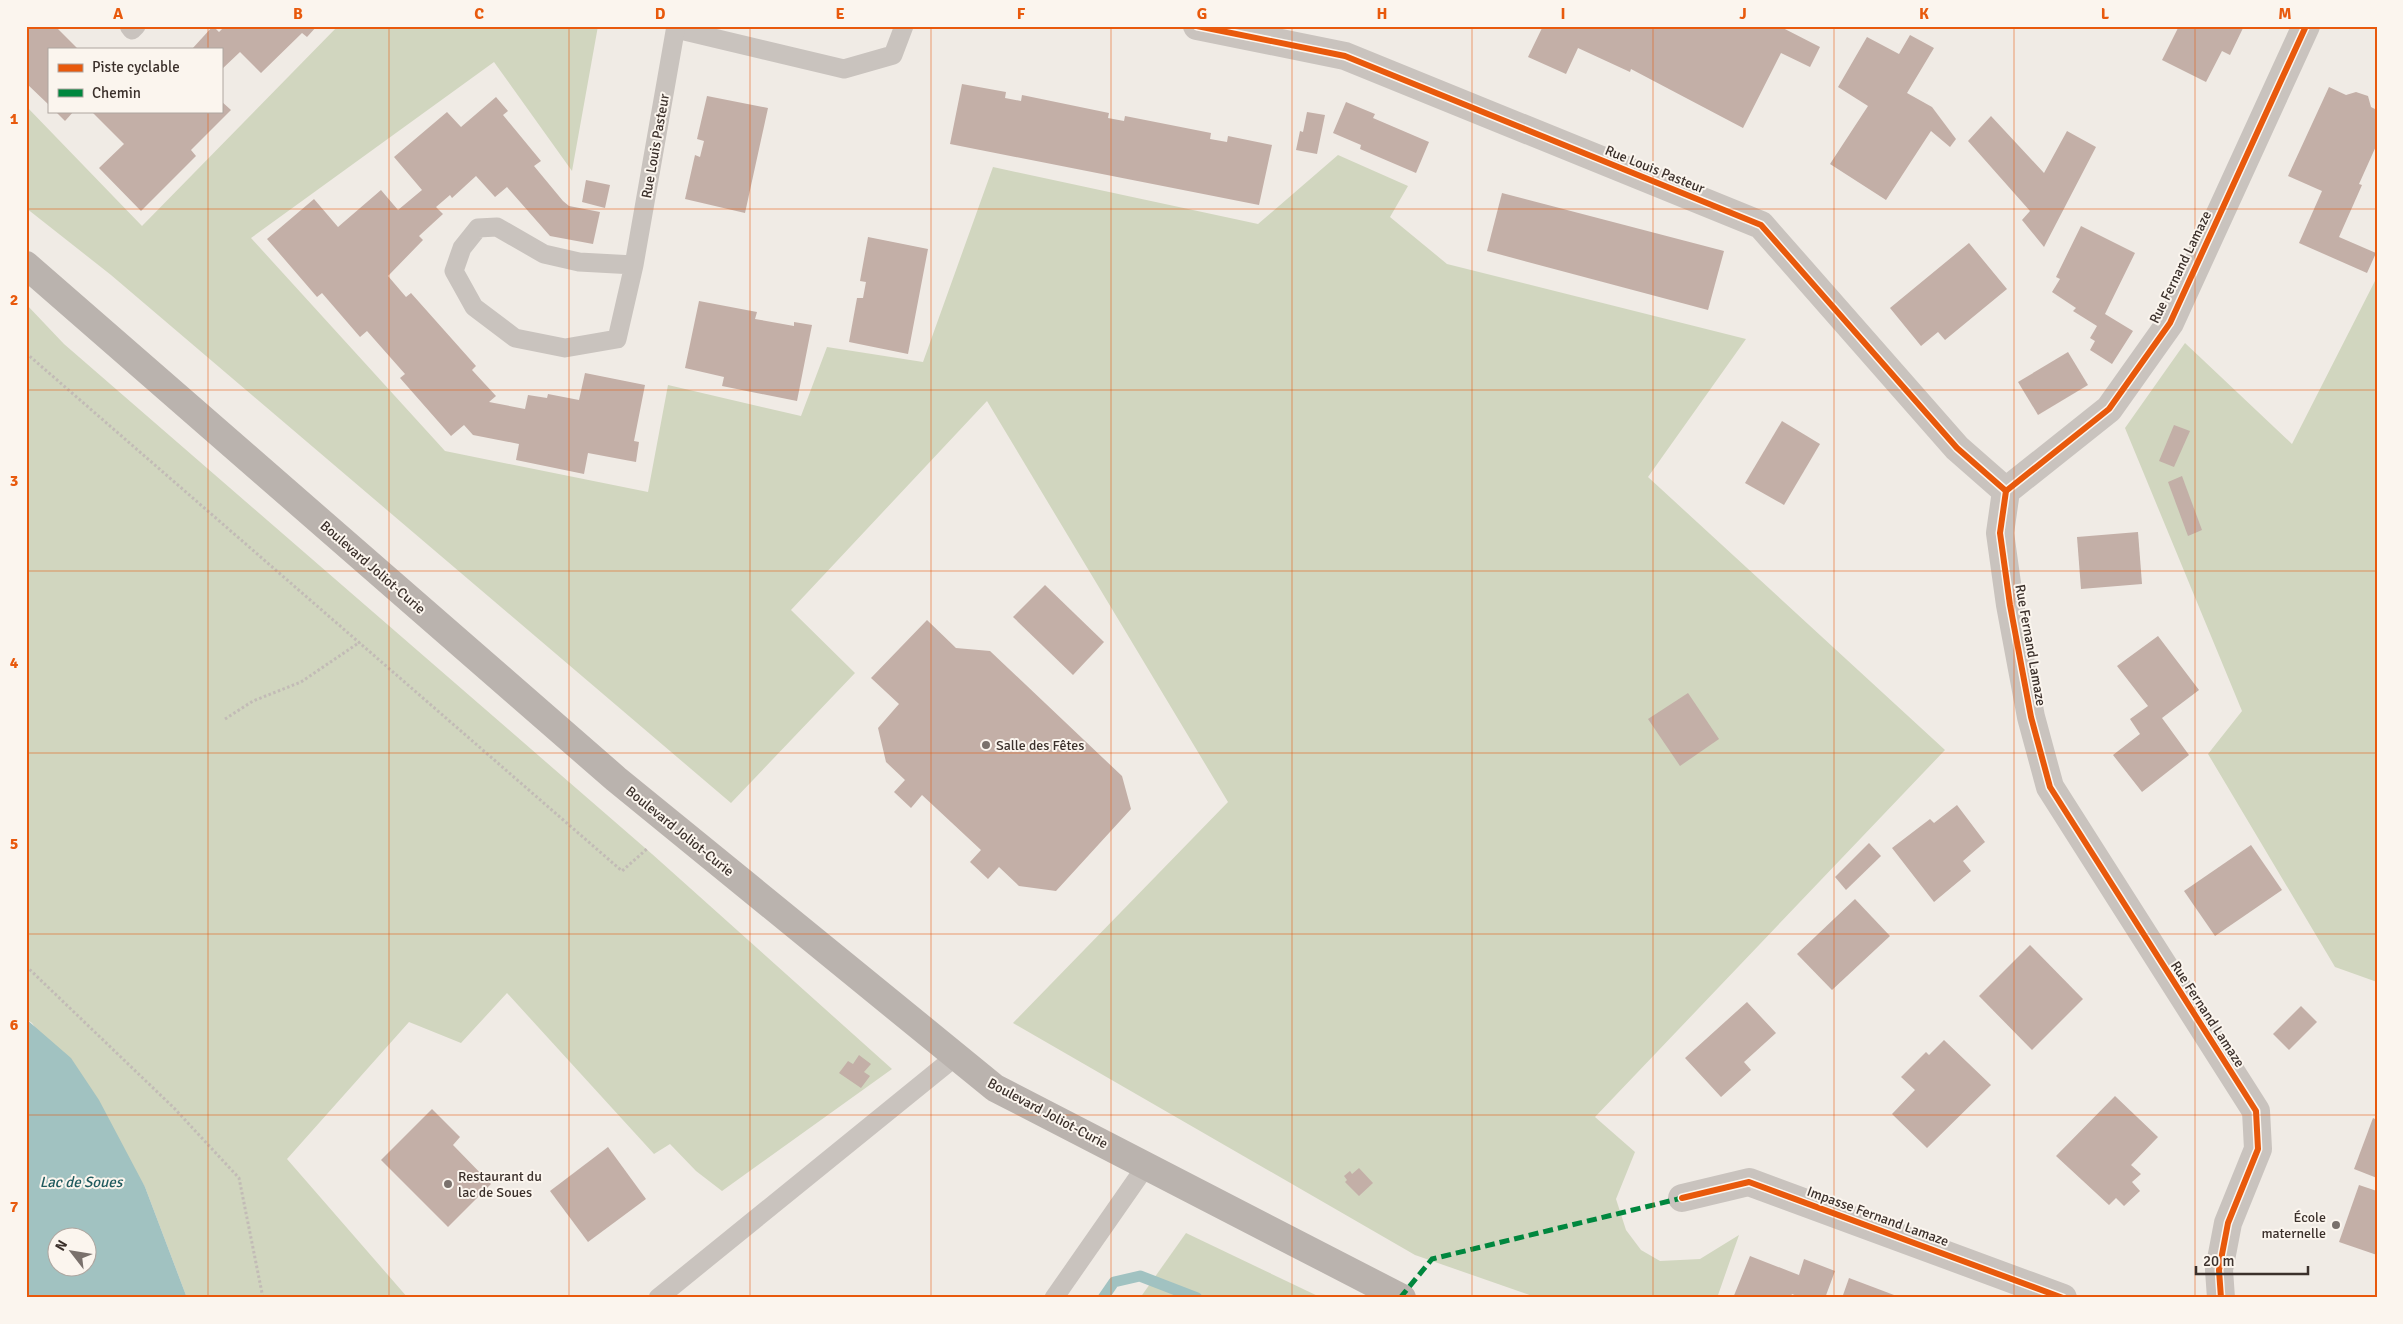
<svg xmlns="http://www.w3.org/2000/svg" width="2403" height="1324" font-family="Signika,sans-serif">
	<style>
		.green { fill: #d1d6bf }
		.water { fill: #a1c2c1; fill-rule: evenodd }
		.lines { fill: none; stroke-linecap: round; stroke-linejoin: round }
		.stream { stroke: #a1c2c1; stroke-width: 11 }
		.building { fill: #c3afa7 }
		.path { stroke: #c2bbb6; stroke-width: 3; stroke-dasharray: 2.5 2.5; stroke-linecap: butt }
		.lane { stroke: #c9c3be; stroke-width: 19 }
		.street { stroke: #c9c3be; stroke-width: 28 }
		.secondary { stroke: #bab3ae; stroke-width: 28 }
		.quiet { stroke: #00873e; stroke-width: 5; stroke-dasharray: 10 5; stroke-linecap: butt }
		.cycleway-casing { stroke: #fbf5ee; stroke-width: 9 }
		.cycleway { stroke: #e8590c; stroke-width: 6 }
		.grid { fill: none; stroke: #e8590c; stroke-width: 1; stroke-opacity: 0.55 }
		.poi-dot { fill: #7a716c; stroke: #fbf5ee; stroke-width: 2 }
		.labels { text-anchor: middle; stroke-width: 4; stroke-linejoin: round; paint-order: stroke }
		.street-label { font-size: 14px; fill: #3b302b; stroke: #fbf5ee }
		.poi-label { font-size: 14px; fill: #3b302b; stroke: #fbf5ee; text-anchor: start }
		.water-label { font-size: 15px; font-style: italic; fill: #1f5a5e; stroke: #fbf5ee }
		.neatline { fill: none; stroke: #e8590c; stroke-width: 2 }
		.grid-label { font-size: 16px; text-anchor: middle; font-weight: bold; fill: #e8590c }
	</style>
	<rect width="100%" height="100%" fill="#f0ebe5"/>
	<g class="green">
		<path d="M338,26H598L572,171L494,62L251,238L445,451L648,492L668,385L801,416L827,347L923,362L993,167L1258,224L1338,155L1408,186L1390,217L1447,264L1746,339L1648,477L1945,750L1595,1117L1635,1152L1616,1199L1626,1230L1641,1250L1660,1261L1700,1259L1739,1235L1717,1298H1538L1415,1255L1013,1023L1228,802L987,401L791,610L855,673L731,803L111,275L26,208V106L142,226Z"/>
		<path d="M2377,277V982L2335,967L2208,754L2242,711L2125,428L2185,343L2292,444Z"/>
		<path d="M26,304L64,344L652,854L892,1069L722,1191L696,1171L670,1144L654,1154L507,993L461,1043L409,1022L287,1159L408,1298H187L145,1187L32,1023L26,1019Z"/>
		<path d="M1186,1233L1322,1298H1140Z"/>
	</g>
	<path class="water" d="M26,1019L71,1058L99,1100L145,1187L187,1298H26ZM58,1236H88V1266H58Z"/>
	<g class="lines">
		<path class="stream" d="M1103,1298L1114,1282L1140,1276L1197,1298"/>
	</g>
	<g class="building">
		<path d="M26,26H55L78,49H49V105L26,83Z"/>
		<path d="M213,26L219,32L225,26H317L307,37L302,33L261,73L240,52L221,70V49H192Z"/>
		<path d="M1543,26H1779L1820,47L1810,67L1781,53L1743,128L1631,69L1630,72L1578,48L1566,74L1528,57Z"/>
		<path d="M2179,26H2244L2230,55L2222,51L2206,82L2162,60Z"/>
		<path d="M1910,35L1934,48L1907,93L1932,107L1956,139L1950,147L1931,131L1886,200L1830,164L1868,106L1838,87L1867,37L1899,54Z"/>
		<path d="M962,84L1006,92L1005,98L1021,101L1022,95L1109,113L1108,118L1124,121L1125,116L1211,133L1210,139L1227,142L1228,136L1272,145L1259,205L950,144Z"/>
		<path d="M2329,87L2346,95L2356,92L2368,96L2371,107L2377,110V144L2359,184L2362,185L2339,237L2376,253L2367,273L2299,243L2322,191L2288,176Z"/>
		<path d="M707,96L768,108L745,213L685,199L695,155L700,157L704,141L697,139Z"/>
		<path d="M496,97L508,111L503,115L541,161L534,166L563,201L569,206L600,212L593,244L550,236L507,187L495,197L476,176L452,198L450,195L436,207L443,214L419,236L423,240L388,276L406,297L411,293L476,366L472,370L496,396L489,402L525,409L528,395L547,398L548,394L579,400L585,373L645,385L634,441L639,442L636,462L588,453L584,474L516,460L519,444L473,435L464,425L451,436L400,378L405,374L367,331L360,337L322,293L317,297L267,239L314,199L338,227L381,190L398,210L422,190L394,157L447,112L461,127Z"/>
		<path d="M221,101L231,110L191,150L196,156L141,211L99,168L124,144L91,111H221Z"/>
		<path d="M1346,102L1375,114L1373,118L1429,142L1416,173L1360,149L1361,145L1333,133Z"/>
		<path d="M55,111H74L65,121Z"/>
		<path d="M1307,112L1325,115L1317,154L1296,150L1300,131L1303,132Z"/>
		<path d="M1991,116L2044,173L2067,131L2096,147L2044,247L2022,220L2030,211L1968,141Z"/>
		<path d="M586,180L610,185L605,208L582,202Z"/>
		<path d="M1502,193L1724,251L1708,310L1487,251Z"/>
		<path d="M2081,226L2135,253L2105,314L2133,331L2112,364L2090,350L2095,341L2090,338L2097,326L2073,311L2076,308L2052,292L2060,279L2056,277Z"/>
		<path d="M868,237L928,249L908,354L849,342L857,298H863L866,282L860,281Z"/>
		<path d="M1969,243L2007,289L1945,340L1938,332L1921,346L1890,308Z"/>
		<path d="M699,301L757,312L755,319L794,326V322L812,325L797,401L722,386L724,377L685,368Z"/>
		<path d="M2068,352L2088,385L2038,415L2018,382Z"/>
		<path d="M1782,421L1820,444L1784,505L1745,483Z"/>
		<path d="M2174,425L2190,431L2174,467L2159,461Z"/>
		<path d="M2182,476L2202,530L2188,536L2168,482Z"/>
		<path d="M2138,532L2142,584L2081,589L2077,537Z"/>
		<path d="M1045,585L1104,642L1073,675L1013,617Z"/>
		<path d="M927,620L956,648L990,651L1122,776L1131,809L1056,891L1019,886L999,867L988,879L970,862L981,850L922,795L911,808L894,792L905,780L886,762L878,728L899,704L871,678Z"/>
		<path d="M2158,636L2199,690L2162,718L2189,755L2142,792L2113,755L2140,734L2130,719L2148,706L2117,666Z"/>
		<path d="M1688,693L1719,739L1680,766L1648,719Z"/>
		<path d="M1957,805L1985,842L1963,861L1971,871L1934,902L1892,848L1930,819L1934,823Z"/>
		<path d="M1869,843L1881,856L1846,890L1835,877Z"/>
		<path d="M2251,845L2282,890L2215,936L2184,891Z"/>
		<path d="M1855,899L1890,936L1832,990L1797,954Z"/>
		<path d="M2030,945L2083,999L2032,1050L1979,996Z"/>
		<path d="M1747,1002L1776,1033L1744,1062L1751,1070L1721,1097L1685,1058Z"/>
		<path d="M2301,1006L2317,1022L2289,1050L2273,1034Z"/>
		<path d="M1944,1040L1991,1085L1927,1148L1892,1114L1915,1090L1901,1077L1926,1052L1929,1055Z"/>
		<path d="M859,1055L871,1064L864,1072L870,1076L861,1088L839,1073L848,1061L853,1064Z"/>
		<path d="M2115,1096L2158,1137L2131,1165L2141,1174L2132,1182L2140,1191L2124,1206L2116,1198L2109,1205L2056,1156Z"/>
		<path d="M432,1109L460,1137L453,1145L491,1184L448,1227L381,1160Z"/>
		<path d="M2373,1118L2377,1120V1178L2354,1169Z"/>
		<path d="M608,1147L646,1199L588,1242L550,1191Z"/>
		<path d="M1359,1168L1373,1183L1359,1196L1345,1182L1347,1180L1344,1176L1350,1171L1352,1174Z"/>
		<path d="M2359,1185L2377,1191V1255L2339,1242Z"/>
		<path d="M1750,1256L1799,1275L1804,1259L1835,1271L1825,1298H1802L1792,1294L1790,1298H1733Z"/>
		<path d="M1849,1278L1902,1298H1842Z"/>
	</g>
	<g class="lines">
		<g class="path">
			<path d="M26,353L622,871L648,848"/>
			<path d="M225,719L253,701L301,682L360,642"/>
			<path d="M26,966L174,1108L239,1178L263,1298"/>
		</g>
		<g class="lane">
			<path d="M129,26L132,30L136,26"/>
			<path d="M676,29L844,69L893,55L904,26"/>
			<path d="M634,265L579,262L544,254L497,227L478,228L462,248L454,271L474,307L515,338L565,348L617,339L634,265L676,26"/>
			<path d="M658,1298L955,1057"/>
			<path d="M1054,1298L1146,1166"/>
		</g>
		<g class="street">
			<path d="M1197,26L1345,56L1761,225L1957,448L2006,491"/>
			<path d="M1682,1198L1749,1182L2063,1298"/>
			<path d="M2221,1298L2219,1270L2228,1223L2258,1149L2256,1111L2050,787L2031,717L2010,605L2000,533L2006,491L2109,409L2170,323L2306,26"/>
		</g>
		<path class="secondary" d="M26,265L616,779L995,1088L1402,1298"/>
		<path class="quiet" d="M1400,1298L1432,1259L1682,1198"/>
		<defs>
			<g id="cycleway">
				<path d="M1197,26L1345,56L1761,225L1957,448L2006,491"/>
				<path d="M1682,1198L1749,1182L2063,1298"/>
				<path d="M2221,1298L2219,1270L2228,1223L2258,1149L2256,1111L2050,787L2031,717L2010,605L2000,533L2006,491L2109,409L2170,323L2306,26"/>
			</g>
		</defs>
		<use href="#cycleway" class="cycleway-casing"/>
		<use href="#cycleway" class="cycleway"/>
	</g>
	<path class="grid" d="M208,26V49M389,26V1298M569,26V1298M750,26V1298M931,26V1298M1111,26V1298M1292,26V1298M1472,26V1298M1653,26V1298M1834,26V1298M2014,26V1298M2195,26V1298M208,111V1298M26,209H2377M26,390H2377M26,571H2377M26,753H2377M26,934H2377M26,1115H2377"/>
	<g class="poi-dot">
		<circle cx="986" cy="745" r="5"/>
		<circle cx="448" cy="1184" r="5"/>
		<circle cx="2336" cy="1225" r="5"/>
	</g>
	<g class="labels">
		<g class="street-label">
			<text transform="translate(655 146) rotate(-80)" y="5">Rue Louis Pasteur</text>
			<text transform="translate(1655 169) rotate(22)" y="5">Rue Louis Pasteur</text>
			<text transform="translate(2180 267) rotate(-64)" y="5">Rue Fernand Lamaze</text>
			<text transform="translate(373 567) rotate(41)" y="5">Boulevard Joliot-Curie</text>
			<text transform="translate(2031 645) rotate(80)" y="5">Rue Fernand Lamaze</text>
			<text transform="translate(680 831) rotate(39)" y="5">Boulevard Joliot-Curie</text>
			<text transform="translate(2208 1014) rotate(57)" y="5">Rue Fernand Lamaze</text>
			<text transform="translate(1048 1113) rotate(28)" y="5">Boulevard Joliot-Curie</text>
			<text transform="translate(1878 1216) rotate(20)" y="5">Impasse Fernand Lamaze</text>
		</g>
		<g class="poi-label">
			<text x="996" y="750">Salle des Fêtes</text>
			<text x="458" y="1181">Restaurant du<tspan x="458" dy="16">lac de Soues</tspan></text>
			<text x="2326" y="1222" text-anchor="end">École<tspan x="2326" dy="16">maternelle</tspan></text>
		</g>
		<g class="water-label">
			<text x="81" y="1187">Lac de Soues</text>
		</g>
	</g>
	<rect width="2403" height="1324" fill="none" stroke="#fbf5ee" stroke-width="55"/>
	<rect x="48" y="48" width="175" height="65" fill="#fbf5ee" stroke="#aea6a0"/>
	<rect x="58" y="64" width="25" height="8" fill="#e8590c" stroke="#aea6a0"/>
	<text x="92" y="72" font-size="15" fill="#3b302b">Piste cyclable</text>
	<rect x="58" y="89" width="25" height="8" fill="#00873e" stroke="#aea6a0"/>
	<text x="92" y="98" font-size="15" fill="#3b302b">Chemin</text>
	<g transform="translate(72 1252) rotate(301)"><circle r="24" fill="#fbf5ee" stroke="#aea6a0"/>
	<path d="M0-4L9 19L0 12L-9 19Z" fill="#7a716c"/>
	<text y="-8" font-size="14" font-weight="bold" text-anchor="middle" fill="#3b302b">N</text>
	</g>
	<path d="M2196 1266v8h112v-8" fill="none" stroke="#3b302b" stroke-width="2.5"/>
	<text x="2203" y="1266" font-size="15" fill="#3b302b" stroke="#fbf5ee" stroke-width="4" paint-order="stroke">20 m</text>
	<rect x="28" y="28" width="2348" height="1268" class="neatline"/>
	<g class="grid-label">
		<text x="118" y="19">A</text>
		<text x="298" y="19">B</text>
		<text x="479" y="19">C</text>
		<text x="660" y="19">D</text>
		<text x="840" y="19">E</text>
		<text x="1021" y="19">F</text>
		<text x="1202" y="19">G</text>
		<text x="1382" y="19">H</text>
		<text x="1563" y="19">I</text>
		<text x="1743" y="19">J</text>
		<text x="1924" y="19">K</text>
		<text x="2105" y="19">L</text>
		<text x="2285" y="19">M</text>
		<text x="14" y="124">1</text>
		<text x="14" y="305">2</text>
		<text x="14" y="486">3</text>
		<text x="14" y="668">4</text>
		<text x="14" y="849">5</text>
		<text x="14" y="1030">6</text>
		<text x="14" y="1212">7</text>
	</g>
</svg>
